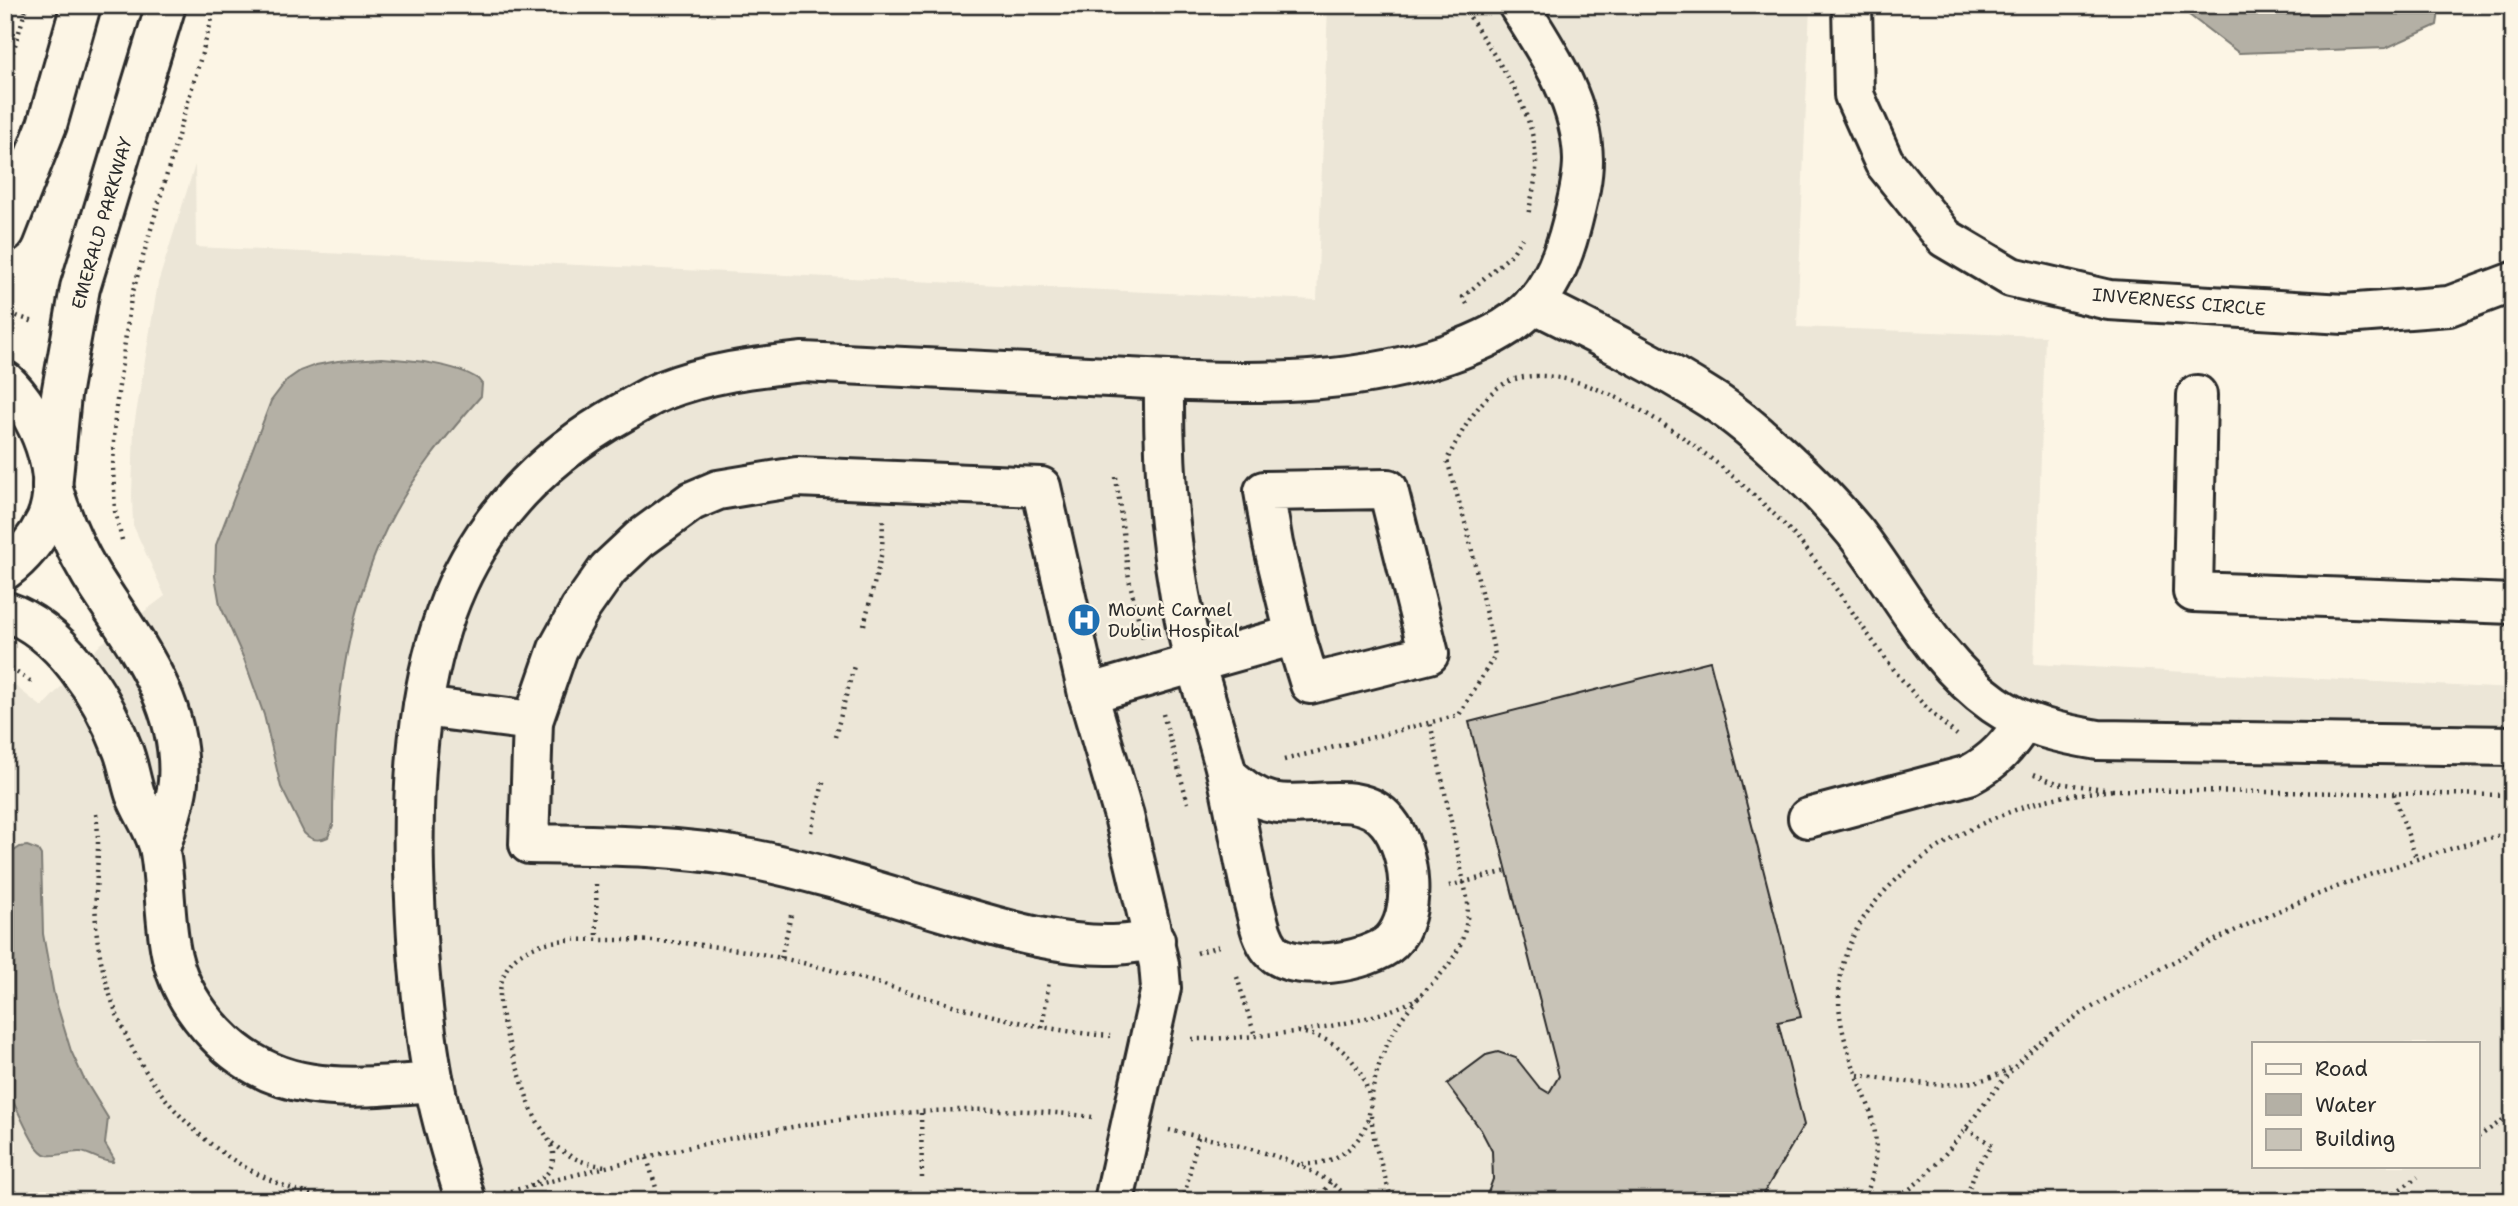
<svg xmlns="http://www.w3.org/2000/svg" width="2518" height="1206" font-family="'Shantell Sans',sans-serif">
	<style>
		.built { fill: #ece6d7; fill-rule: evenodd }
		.water { fill: #b4b0a5; stroke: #7d7b74; stroke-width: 2 }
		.building { fill: #c8c3b7; stroke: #2b2b2b; stroke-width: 2 }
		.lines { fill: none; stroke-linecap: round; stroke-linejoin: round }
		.minor-casing { stroke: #2b2b2b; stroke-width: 44 }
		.major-casing { stroke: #2b2b2b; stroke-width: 44 }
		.path { stroke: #2b2b2b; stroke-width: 4.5; stroke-dasharray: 2 5; stroke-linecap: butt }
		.minor { stroke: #fcf5e5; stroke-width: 38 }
		.major { stroke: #fcf5e5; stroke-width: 38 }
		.labels { text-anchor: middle; stroke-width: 5; stroke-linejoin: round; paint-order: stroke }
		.street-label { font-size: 18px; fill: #2b2b2b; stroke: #fcf5e5 }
		.poi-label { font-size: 18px; fill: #2b2b2b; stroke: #fcf5e5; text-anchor: start }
	</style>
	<rect width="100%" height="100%" fill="#fcf5e5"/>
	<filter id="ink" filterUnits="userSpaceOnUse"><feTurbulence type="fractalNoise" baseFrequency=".0143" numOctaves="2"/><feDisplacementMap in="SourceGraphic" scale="14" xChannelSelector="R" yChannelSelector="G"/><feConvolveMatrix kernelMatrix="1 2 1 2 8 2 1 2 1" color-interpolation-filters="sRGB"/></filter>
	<g filter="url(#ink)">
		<path class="built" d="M1328,5H1810L1797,327L2045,336L2034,664L2513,689V1201H5V678L42,707L101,644L165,596L133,525L132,496L134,426L158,283L195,165L196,247L1317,300ZM2254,1043H2478V1166H2254Z"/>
		<g class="water">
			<path d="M2176,5H2440L2437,25L2386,48L2239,53Z"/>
			<path d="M381,358C409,360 454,363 478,379L482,384L481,396C446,436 412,477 388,525C343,618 333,723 333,825L328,837C318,842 311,840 304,833L281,787L264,715L244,659L220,605L215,576L216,545L271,401L287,380L300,371L316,365L338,361Z"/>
			<path d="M27,846L38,850L41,855L43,934L54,995L71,1051L83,1077L108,1118L105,1144L114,1159L113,1162C102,1162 92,1154 81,1152C70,1151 58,1157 47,1155C31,1151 19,1105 5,1090V857L20,847Z"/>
		</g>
		<path class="building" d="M1710,661L1801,1017L1778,1022L1804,1125L1759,1201H1485L1493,1179L1492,1151L1481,1130L1447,1084L1486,1055L1498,1052L1516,1058L1539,1087L1549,1093L1559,1076L1469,722Z"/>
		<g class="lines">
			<defs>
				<g id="minor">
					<path d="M1852,5L1854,95L1884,162L1945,238L2011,277L2109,300L2344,314L2449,306L2513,282"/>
					<path d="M1534,303C1594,333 1655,363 1711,399C1739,417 1765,440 1789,463C1813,484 1835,508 1855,532C1900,590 1933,661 1994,704C2025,726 2062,734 2098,740L2513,746"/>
					<path d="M2197,395L2193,592L2513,604"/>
					<path d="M52,487C62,518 74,547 91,575C131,639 184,701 178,782C176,804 166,828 160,849"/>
					<path d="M5,611C61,630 102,695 122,748C128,762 130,779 135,794C142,813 157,832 160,852C166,887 164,922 172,957C179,987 195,1012 216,1034C277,1099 353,1088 434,1082"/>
					<path d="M1088,694L1195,663C1170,569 1163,476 1164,380"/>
					<path d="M423,707L533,721L558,649L580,609L608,569L640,539L692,501L718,490L797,477L1041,487L1088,694L1124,816L1159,964L1161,988L1114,1201"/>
					<path d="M533,721L529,844C604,845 677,845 751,859C824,873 895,898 966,918C1013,932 1064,946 1112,945C1127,945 1141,942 1155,940"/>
					<path d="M1227,775C1241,787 1253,798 1272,802C1309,810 1360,787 1388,822C1411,850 1418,915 1391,942C1370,962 1291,975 1271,950C1260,936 1258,918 1253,900C1243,859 1237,817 1227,775C1218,738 1206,700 1195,663L1295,635L1273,544L1264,491L1388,489L1429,654L1310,684L1295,635"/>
					<path d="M1808,818L1969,775C1994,762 2009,745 2024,721"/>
					<path d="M466,1201C454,1162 442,1123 434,1083C421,1013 416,941 414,871C412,785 417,695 446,613C478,523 542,457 625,411C637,404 650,396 662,391C707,373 755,367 803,362L1189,381C1277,384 1363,382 1447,354C1478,343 1511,329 1534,304C1554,282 1565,251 1572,223C1577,202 1583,181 1583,160C1582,102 1548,52 1518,5"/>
				</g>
				<g id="major">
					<path d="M5,232L47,125L81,5"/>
					<path d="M5,381C38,412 65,476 46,520C37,539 22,557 5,570"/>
					<path d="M52,487L61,395L80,288L166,5"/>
				</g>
			</defs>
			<use href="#minor" class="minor-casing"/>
			<use href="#major" class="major-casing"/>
			<g class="path">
				<path d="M1463,5C1491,55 1534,102 1536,162C1537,179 1531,198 1528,216"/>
				<path d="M5,79L27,5"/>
				<path d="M1467,304L1463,297L1512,254L1522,238"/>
				<path d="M5,308L17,316L34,322"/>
				<path d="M1116,477L1129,579L1143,638"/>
				<path d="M122,540L115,511L113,468L115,415L131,298L216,5"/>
				<path d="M864,625L882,552L883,520"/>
				<path d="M5,665L30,681L33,678"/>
				<path d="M1163,714L1188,803"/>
				<path d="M835,737L854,666"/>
				<path d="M1284,760L1459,715L1495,655L1468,533L1447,460C1460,434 1483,390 1512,380C1597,351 1750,483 1801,543C1854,606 1892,684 1957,735"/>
				<path d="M2034,774L2057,783L2104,789"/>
				<path d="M2112,790L2513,795"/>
				<path d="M2394,794L2416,858"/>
				<path d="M96,814C102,854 92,896 97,936C110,1040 174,1139 273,1181C292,1190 314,1195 334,1201"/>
				<path d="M811,832L824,779"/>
				<path d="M596,884L597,940"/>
				<path d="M1449,886L1507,871"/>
				<path d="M1197,953L1222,945"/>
				<path d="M781,958L792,911"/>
				<path d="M1237,977L1255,1036"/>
				<path d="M1042,1028L1049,981"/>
				<path d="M1298,1032C1337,1037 1362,1062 1370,1100"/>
				<path d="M1192,1039C1254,1039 1367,1028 1420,997"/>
				<path d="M1858,1075C1907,1081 1965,1096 2010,1068"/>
				<path d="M921,1113L922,1179"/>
				<path d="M1371,1116L1375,1144L1392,1201"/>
				<path d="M1169,1130C1225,1143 1313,1156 1351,1201"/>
				<path d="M2478,1137L2513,1113"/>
				<path d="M552,1143C568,1157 585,1165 607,1166"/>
				<path d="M647,1158L660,1201"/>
				<path d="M1302,1164C1324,1165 1344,1157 1358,1139C1371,1123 1370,1102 1374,1083C1378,1066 1384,1049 1393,1033C1420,981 1468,972 1468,902L1430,722"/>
				<path d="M530,1186C543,1179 554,1171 553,1154C553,1142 540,1128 535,1117C527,1101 523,1083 517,1067C504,1029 481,972 529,949C553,937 587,940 613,940C670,940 725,946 781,958C893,982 994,1027 1110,1036"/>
				<path d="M504,1193C696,1144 892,1090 1092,1117"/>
				<path d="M1183,1201L1198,1137"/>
				<path d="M1317,1201L1331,1181"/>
				<path d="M1864,1201C1896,1120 1854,1095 1841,1022C1822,907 1941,832 2036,803C2061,795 2088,793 2115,790"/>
				<path d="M1893,1201C1953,1163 1983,1092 2036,1046C2070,1018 2119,991 2158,970C2273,907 2385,864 2513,832"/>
				<path d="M1965,1201L1977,1167L1992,1145L1966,1128"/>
				<path d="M2383,1201L2418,1177"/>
			</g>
			<use href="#minor" class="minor"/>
			<use href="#major" class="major"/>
		</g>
	</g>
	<defs>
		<symbol id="hospital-disc" viewBox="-11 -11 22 22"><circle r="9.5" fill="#1f6fb2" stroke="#fcf5e5"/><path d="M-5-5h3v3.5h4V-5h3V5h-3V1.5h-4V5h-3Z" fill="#fff"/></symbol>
	</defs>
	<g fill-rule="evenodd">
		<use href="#hospital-disc" x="1065" y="601" width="38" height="38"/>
	</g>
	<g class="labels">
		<g class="street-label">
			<text transform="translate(102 223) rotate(-74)" y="6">EMERALD PARKWAY</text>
			<text transform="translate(2179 302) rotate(5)" y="6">INVERNESS CIRCLE</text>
		</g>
		<g class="poi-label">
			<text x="1108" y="616">Mount Carmel<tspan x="1108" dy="21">Dublin Hospital</tspan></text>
		</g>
	</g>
	<rect width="2518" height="1206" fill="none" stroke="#fcf5e5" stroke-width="28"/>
	<rect x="14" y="14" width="2490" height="1178" fill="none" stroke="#2b2b2b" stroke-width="2.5" filter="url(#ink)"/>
	<rect x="2252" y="1042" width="228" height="126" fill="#fcf5e5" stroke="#a8a49b" stroke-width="2"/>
	<rect x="2266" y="1064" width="35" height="10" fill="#fcf5e5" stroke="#a8a49b" stroke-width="2"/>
	<text x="2315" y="1076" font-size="21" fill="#2b2b2b">Road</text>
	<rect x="2266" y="1094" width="35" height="21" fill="#b4b0a5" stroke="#a8a49b" stroke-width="2"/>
	<text x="2315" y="1112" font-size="21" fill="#2b2b2b">Water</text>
	<rect x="2266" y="1129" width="35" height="21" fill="#c8c3b7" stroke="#a8a49b" stroke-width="2"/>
	<text x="2315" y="1146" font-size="21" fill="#2b2b2b">Building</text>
</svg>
